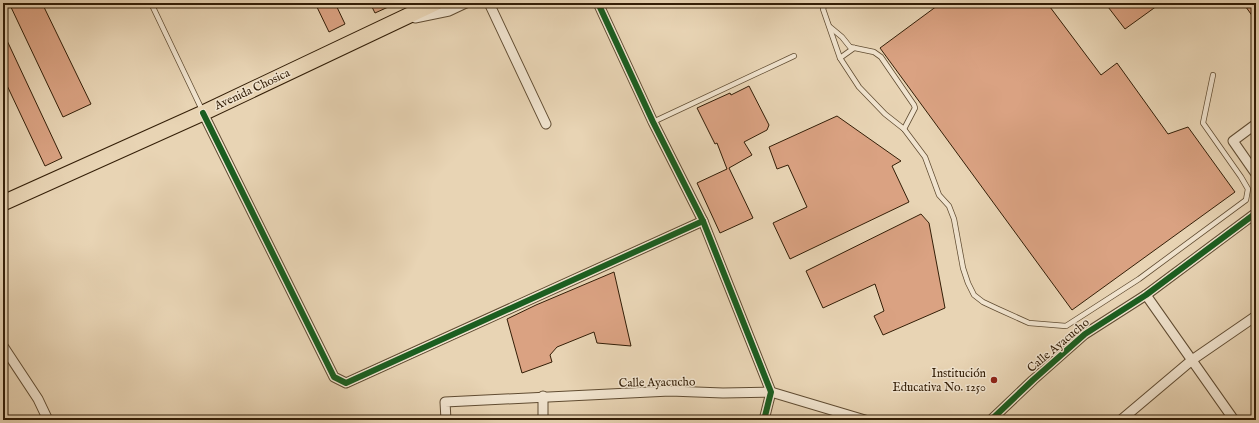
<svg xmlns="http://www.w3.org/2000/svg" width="1259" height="423" font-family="'IM FELL English',serif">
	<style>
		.building { fill: #daa282; stroke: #331e07 }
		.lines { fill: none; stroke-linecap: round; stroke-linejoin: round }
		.service-casing { stroke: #604c32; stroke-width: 6 }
		.minor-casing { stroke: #604c32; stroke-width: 11 }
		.primary-casing { stroke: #331e07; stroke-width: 17 }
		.service { stroke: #f0e3ce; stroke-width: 4.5 }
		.minor { stroke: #f0e3ce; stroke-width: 9 }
		.primary { stroke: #e8d4b4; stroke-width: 15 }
		.cycleway-casing { stroke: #f0e3ce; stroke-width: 8 }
		.cycleway { stroke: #1b5e20; stroke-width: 6 }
		.poi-dot { fill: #8f2418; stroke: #f0e3ce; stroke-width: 1.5 }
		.labels { text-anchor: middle; stroke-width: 3; stroke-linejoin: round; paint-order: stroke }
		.street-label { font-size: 12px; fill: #331e07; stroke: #f0e3ce }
		.poi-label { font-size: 12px; fill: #331e07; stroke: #f0e3ce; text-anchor: end }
	</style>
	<rect width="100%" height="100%" fill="#e8d4b4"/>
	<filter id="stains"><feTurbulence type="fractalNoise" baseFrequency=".005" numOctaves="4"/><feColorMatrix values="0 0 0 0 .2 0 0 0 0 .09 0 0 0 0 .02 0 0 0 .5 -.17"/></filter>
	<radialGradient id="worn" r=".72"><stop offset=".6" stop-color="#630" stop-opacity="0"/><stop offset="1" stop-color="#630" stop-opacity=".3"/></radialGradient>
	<g class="building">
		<path d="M9,3H42L91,104L63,117Z"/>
		<path d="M315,3H335L345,24L329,32Z"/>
		<path d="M370,3H397L375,13Z"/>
		<path d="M941,3H1047L1101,75L1117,63L1168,134L1188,127L1235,192L1072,310L880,48Z"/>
		<path d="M1105,3H1161L1125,29Z"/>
		<path d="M1243,3H1256V21Z"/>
		<path d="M3,32L62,158L45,166L3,77Z"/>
		<path d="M749,86L769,125L767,130L744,142L752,155L729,168L753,218L720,233L697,183L727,169L717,143L715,144L697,108L730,93L731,95Z"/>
		<path d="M837,116L901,161L892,166L909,202L790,259L773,223L807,207L788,165L777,169L769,147Z"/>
		<path d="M921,214L929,223L945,308L883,335L874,316L884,311L875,284L823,308L806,271Z"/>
		<path d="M614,272L631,346L597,343L594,332L557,347L550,355L552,362L522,373L507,319L536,305Z"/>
	</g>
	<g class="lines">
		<defs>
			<g id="service">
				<path d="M151,3L203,112"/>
				<path d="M825,3L823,9L840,58L859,87L885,114L904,129L925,157L939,195L949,206L954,219L963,268L968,283L974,295L983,302L998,309L1029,323L1066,326L1139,279L1246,200L1248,189L1241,177L1203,123L1213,75"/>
				<path d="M830,27L842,37L850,47L874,52L881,57L914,105L915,108L904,129"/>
				<path d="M840,58L854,48"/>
				<path d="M653,122L794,56"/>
			</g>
			<g id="minor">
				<path d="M489,3L546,124"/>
				<path d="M598,3L653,122L703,221L771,392L764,420"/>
				<path d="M415,18L449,11L466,3"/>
				<path d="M203,113L334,377L346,383L703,221"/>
				<path d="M1256,124L1233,141L1256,174"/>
				<path d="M1146,295L1234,420"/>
				<path d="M3,346L38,399L48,420"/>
				<path d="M543,396V420"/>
				<path d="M446,420L445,402L670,391L723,393L771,392L865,420"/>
				<path d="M991,420L1033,380L1085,334L1146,295L1256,213"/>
				<path d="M1121,420L1192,360L1256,316"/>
			</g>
			<path id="primary" d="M3,203L203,113L435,3"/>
		</defs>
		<use href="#service" class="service-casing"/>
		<use href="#minor" class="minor-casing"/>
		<use href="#primary" class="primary-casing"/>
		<use href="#service" class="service"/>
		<use href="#minor" class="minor"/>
		<use href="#primary" class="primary"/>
		<defs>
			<g id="cycleway">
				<path d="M598,3L653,122L703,221L771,392L764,420"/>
				<path d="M203,113L334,377L346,383L703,221"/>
				<path d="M991,420L1033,380L1085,334L1146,295L1256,213"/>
			</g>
		</defs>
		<use href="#cycleway" class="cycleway-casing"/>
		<use href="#cycleway" class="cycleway"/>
	</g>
	<circle class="poi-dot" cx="994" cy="380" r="4"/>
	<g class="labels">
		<g class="street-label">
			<text transform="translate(252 89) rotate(-25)" y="4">Avenida Chosica</text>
			<text transform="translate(1058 345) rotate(-40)" y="4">Calle Ayacucho</text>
			<text transform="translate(657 382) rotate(-1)" y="4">Calle Ayacucho</text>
		</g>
		<g class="poi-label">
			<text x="986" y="377">Institución<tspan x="986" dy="14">Educativa No. 1250</tspan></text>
		</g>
	</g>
	<rect width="1259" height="423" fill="none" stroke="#e8d4b4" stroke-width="16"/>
	<rect x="4" y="4" width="1251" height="415" fill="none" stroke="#331e07" stroke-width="2"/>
	<rect x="8" y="8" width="1243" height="407" fill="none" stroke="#331e07"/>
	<rect width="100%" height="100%" filter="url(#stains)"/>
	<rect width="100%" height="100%" fill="url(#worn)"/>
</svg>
